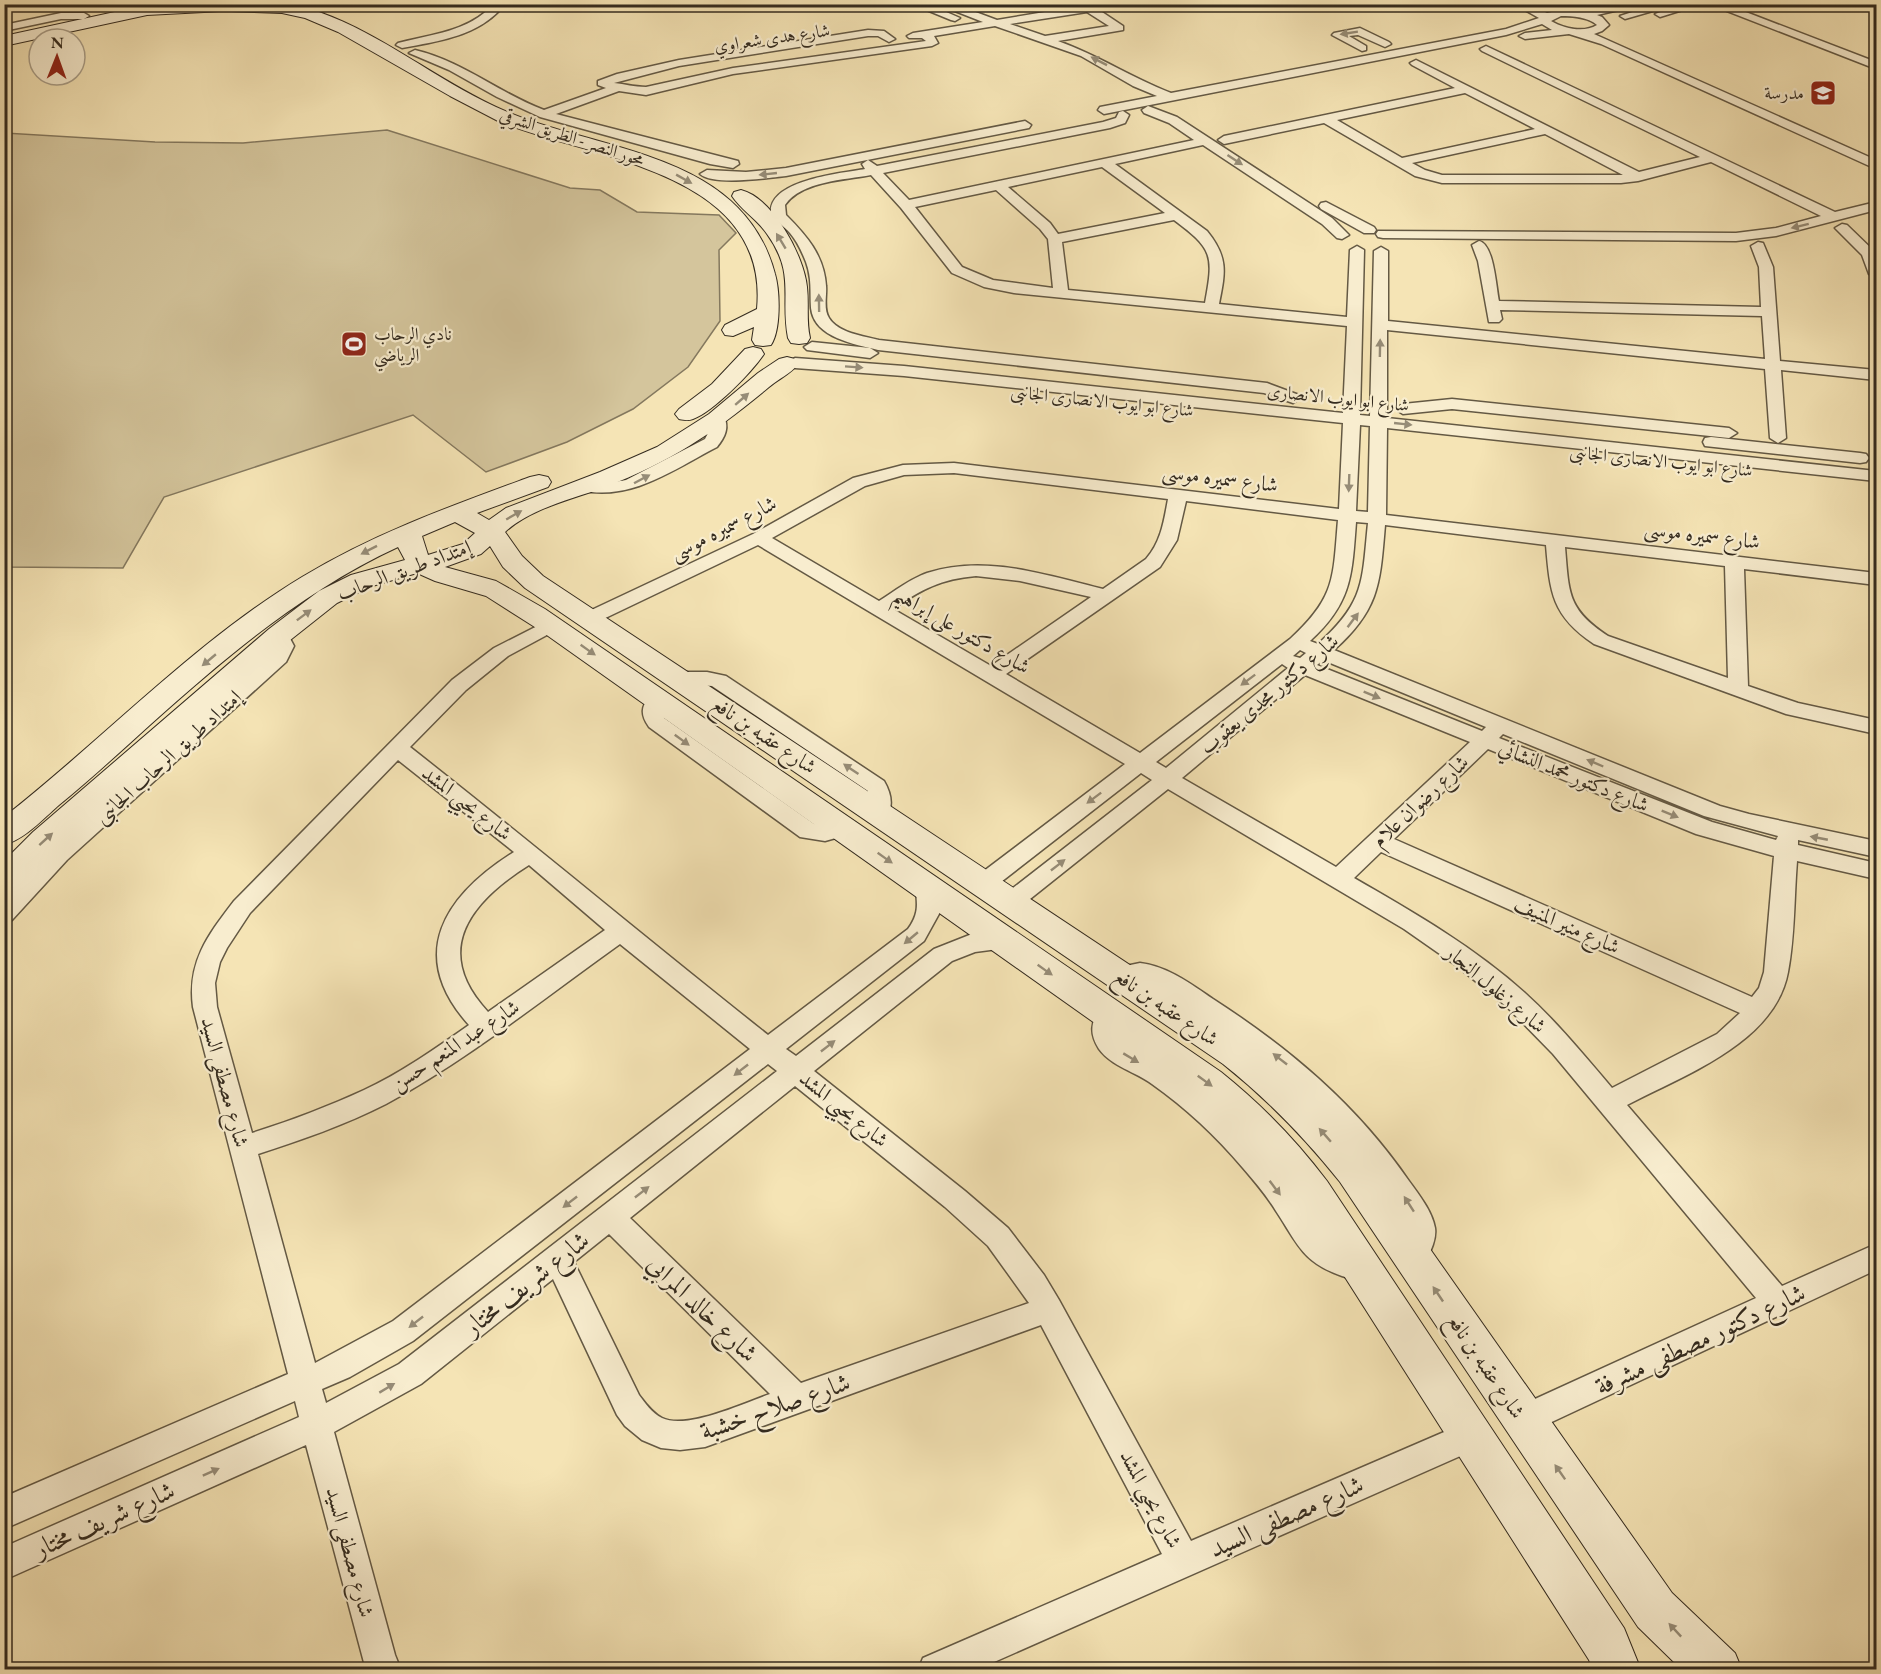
<svg xmlns="http://www.w3.org/2000/svg" width="1881" height="1674" font-family="'EB Garamond',Amiri,serif">
	<style>
		.green { fill: #d4c59c; stroke: #84785e; stroke-width: 1.5 }
		.lines { fill: none; stroke-linecap: round; stroke-linejoin: round }
		.street-casing { stroke: #645944; stroke-width: 3 }
		.secondary-casing { stroke: #342b1f; stroke-width: 2 }
		.street { fill: #f8edcf; fill-rule: evenodd }
		.secondary { fill: #f8edcf; fill-rule: evenodd }
		.oneway { fill: #968c77 }
		.labels { text-anchor: middle; stroke-width: 4.5; stroke-linejoin: round; paint-order: stroke }
		.far-street-label { font-size: 18px; fill: #342b1f; stroke: #f8edcf }
		.far-poi-label { font-size: 18px; fill: #342b1f; stroke: #f8edcf; text-anchor: end }
		.street-label { font-size: 21px; fill: #342b1f; stroke: #f8edcf }
		.near-street-label { font-size: 26px; fill: #342b1f; stroke: #f8edcf }
	</style>
	<rect width="100%" height="100%" fill="#f5e4b5"/>
	<filter id="stains"><feTurbulence type="fractalNoise" baseFrequency=".00333" numOctaves="4"/><feColorMatrix values="0 0 0 0 .2 0 0 0 0 .09 0 0 0 0 .02 0 0 0 .5 -.17"/></filter>
	<radialGradient id="worn" r=".72"><stop offset=".6" stop-color="#630" stop-opacity="0"/><stop offset="1" stop-color="#630" stop-opacity=".3"/></radialGradient>
	<path class="green" d="M387,130L570,188L600,190L637,212L719,215L736,233L719,250L720,321L688,367L633,409L567,442L486,472L413,415L164,497L123,568L5,567V133L155,142L243,143Z"/>
	<g class="lines">
		<defs>
			<g id="street">
				<path d="M494,4H505C480,36 439,41 402,48L396,45L398,43C432,34 468,32 494,4Z"/>
				<path d="M912,4H928L960,18L955,21L951,20Z"/>
				<path d="M937,4H954L997,20L1093,4H1122L1099,10L1123,26V30L1058,41C1098,55 1132,78 1171,93L1506,29L1539,18L1514,4H1529L1547,13L1561,10L1645,4L1597,15L1602,17L1609,25L1602,31L1594,34L1876,160V169L1601,44L1569,34L1525,39L1519,36L1525,33L1552,30L1542,24L1506,35L1104,114L1098,110L1100,107L1157,96L1133,86L1081,56L995,26L934,36L938,43L932,46L733,74L646,95L619,91L556,114L738,161L739,164L733,168L710,164L540,117L497,97L449,70L409,53L415,50C462,61 499,93 544,110L606,88L598,85V81L617,74L679,60L868,30L884,31L895,39L889,42L878,36H868L679,66L614,83C625,84 634,87 646,87L733,68L926,41L922,38H909L907,36L913,33L983,22ZM1087,12L1109,26L1045,36L1010,24ZM1561,16C1573,16 1588,17 1597,25C1584,33 1565,29 1551,21Z"/>
				<path d="M1657,4H1677L1625,19L1620,16Z"/>
				<path d="M1683,4H1702L1660,17L1655,14Z"/>
				<path d="M1709,4H1725L1876,62V69Z"/>
				<path d="M61,13H84L89,16L84,19H61L4,31V25Z"/>
				<path d="M1360,28L1389,42L1391,44L1385,47L1358,35L1349,36L1366,46V50L1362,51L1332,35L1334,33Z"/>
				<path d="M1486,46L1835,212L1876,202V210L1776,236L1736,241L1383,238L1378,237L1376,234L1378,231L1736,233L1776,228L1821,216L1711,162L1638,181L1621,183H1442L1415,176L1324,123L1224,144L1218,140L1224,136L1455,88L1412,65L1410,63L1416,60L1639,172L1700,157L1482,51L1480,49ZM1465,93L1535,129L1402,158L1337,120ZM1545,134L1623,175H1442L1425,170L1412,163Z"/>
				<path d="M1148,106L1177,117L1332,218L1349,235L1342,239L1337,238L1322,224L1203,145L1115,164L1207,231C1229,258 1225,273 1219,304L1347,317L1350,250L1357,246L1364,250L1360,415L1370,416L1374,251L1381,247L1388,251V321L1765,359L1762,316L1500,310L1502,319L1499,322H1489L1478,261L1472,245L1479,241C1494,244 1496,287 1499,301L1761,307L1759,267L1751,246L1758,242L1763,243L1773,267L1780,361L1876,370V380L1781,370L1786,438L1778,443L1770,438L1765,369L1387,330V418L1876,471V481L1387,428L1386,515L1876,573V585L1744,569L1748,686L1798,703L1876,720V734L1786,714L1594,644C1552,616 1550,593 1546,545L1385,525C1380,583 1380,609 1334,650L1720,806L1749,814L1876,841V857L1798,840V845L1876,863V879L1797,861C1794,897 1795,936 1788,972C1775,1043 1684,1075 1627,1105L1782,1286L1876,1244V1270L1524,1435L1513,1431L1509,1420L1513,1409L1756,1298L1553,1054L1507,1007L1457,966L1404,929L1168,789L1020,907L1012,910L1004,907L1000,901L1004,895L1152,780L1141,773L992,889L984,891L976,889L972,883L976,877L1125,764L758,545L597,622H583L580,618L583,614L753,534L853,478L903,465L954,463L1339,509L1343,423L904,376L795,368L787,363L795,358L904,366L1343,413L1347,326L1014,293L984,287L952,273L901,208L871,175C845,180 801,181 785,205L786,215C806,235 824,255 826,286C827,295 823,309 829,318C838,333 864,336 879,340L1267,383L1299,395L1301,398L1293,403L1264,393L878,350C855,344 814,338 811,308C810,292 812,278 806,262C802,252 797,241 790,233C784,226 776,222 771,213C768,180 842,173 865,169L862,164L868,160L877,166L1103,122L1116,118L1119,112L1123,111L1129,115L1125,123L1110,128L883,173L909,200L1194,140L1169,123L1144,113L1142,110ZM1102,167L1165,213L1058,234L1050,223L1008,187ZM996,190L1040,229L1048,239L1053,288L993,280L962,267L915,207ZM1174,220C1213,249 1214,255 1205,303L1068,290L1062,242ZM1360,425L1370,426L1368,512L1356,511ZM954,473L1168,499C1164,521 1161,542 1146,559L1103,589C1046,575 985,554 927,573C910,579 895,591 879,601L772,538L865,486L904,475ZM1186,501L1338,520C1333,578 1336,597 1290,639L1140,753L1006,674L1160,567L1177,540ZM1356,522L1368,523C1362,582 1365,602 1318,644L1310,641C1352,603 1352,575 1356,522ZM1565,547L1725,566L1728,678L1608,636C1567,609 1569,593 1565,547ZM976,576L1020,581L1091,597L991,666L893,609C922,589 941,579 976,576ZM1300,650L1306,653L1300,658L1293,656ZM1323,660L1486,727L1482,731L1317,665ZM1282,664L1288,668L1166,768L1156,762ZM1305,675L1470,742L1336,867L1182,778ZM1503,734L1704,816L1778,836L1776,840L1712,822L1499,738ZM1488,749L1696,834L1774,856L1764,972L1759,988L1752,997L1394,839ZM1381,852L1740,1013L1717,1034L1612,1088C1584,1055 1557,1022 1525,993C1474,947 1413,912 1354,878Z"/>
				<path d="M1025,121L1031,125L1029,128L786,176C768,178 713,186 700,174L707,170L746,172L786,168Z"/>
				<path d="M1326,202L1374,227L1376,230L1374,233H1364L1321,209L1319,206L1321,203Z"/>
				<path d="M1842,224L1847,225L1876,253V278L1869,274L1862,255L1835,228Z"/>
				<path d="M812,342L870,348L878,353L870,358L807,350L804,347Z"/>
				<path d="M1452,399L1729,428L1737,433L1729,438L1452,409L1403,414L1395,409L1403,404Z"/>
				<path d="M717,414L723,415C730,427 725,437 717,447C674,469 631,502 580,490L577,486L580,482C595,479 610,484 626,480L705,439L710,429L709,419Z"/>
				<path d="M1711,437L1860,453L1866,454L1869,458L1866,462L1860,463L1705,446L1703,442L1705,438Z"/>
				<path d="M551,619L558,621L561,625L558,629L508,656L466,690L410,747C531,842 648,940 768,1035L908,929C925,906 911,895 919,881L927,879L935,881L940,894V912L924,941L786,1049L796,1056L934,949L972,934L1005,932L1013,935L1017,941L1013,947L975,952L952,961L814,1071L965,1191L1008,1228L1044,1275L1059,1300L1191,1541L1472,1420L1483,1424L1488,1435L1483,1446L976,1670H918L923,1658L1162,1554L1041,1325L705,1447L680,1450L661,1448L642,1440L625,1426L617,1415L553,1279L421,1384L334,1432L395,1655L401,1670H366L306,1445L4,1580V1547L299,1417L295,1401L4,1529V1497L288,1374L193,1007C187,962 208,935 234,901L452,680L494,648ZM398,760L514,852C444,896 406,955 469,1025C436,1048 401,1073 364,1090C327,1107 290,1121 252,1133L217,1007L215,983L220,962L227,948L250,913ZM529,865L605,930L488,1012C431,951 470,902 529,865ZM620,944L750,1049L393,1321L315,1363L258,1154C301,1140 345,1125 386,1104C469,1059 544,998 620,944ZM768,1064L777,1071L399,1364L326,1403L322,1389L350,1377L413,1341ZM795,1086L945,1207L988,1246L1029,1303L801,1383L630,1218ZM609,1234L770,1394C744,1403 687,1430 662,1418C652,1413 645,1403 639,1395L574,1262Z"/>
				<path d="M279,629L286,631L294,646L286,662L67,860L12,920L4,923V898L51,848L270,655L274,646L269,635L272,631Z"/>
				<path d="M681,672H707L726,676L884,781C891,793 894,806 886,818L878,821L870,818L867,813L868,791L712,686L674,683L671,678L674,673Z"/>
				<path d="M658,692L665,694L668,699L663,707L664,718L814,824C827,826 838,819 850,822L853,828L850,834L825,841L800,837L649,727C640,714 641,707 651,694Z"/>
				<path d="M1140,963C1167,966 1191,984 1213,999C1289,1048 1357,1105 1409,1181C1419,1195 1432,1211 1435,1228C1437,1241 1428,1256 1423,1267L1413,1271L1403,1267L1399,1258C1403,1248 1409,1238 1407,1228C1404,1212 1390,1197 1381,1185C1332,1117 1271,1063 1202,1017C1185,1006 1169,994 1151,985C1138,978 1125,987 1111,983L1108,976L1111,969Z"/>
				<path d="M1109,1004L1118,1007L1122,1014L1116,1026L1120,1038L1182,1078L1237,1124L1286,1180L1314,1224L1326,1239L1345,1251L1373,1260L1377,1269L1373,1278C1362,1282 1354,1280 1342,1276C1302,1262 1298,1244 1276,1211C1267,1196 1255,1182 1243,1168C1216,1136 1186,1108 1152,1084C1136,1072 1111,1066 1099,1049C1089,1033 1091,1023 1100,1007Z"/>
			</g>
			<g id="secondary">
				<path d="M354,4L347,8L319,12C382,34 435,79 496,107C592,152 742,148 775,274C780,291 781,330 771,345L763,346L755,345L752,340L754,327L733,336L725,335L722,330L725,325L757,309C770,170 589,159 498,121L450,96L338,32L305,18L282,13L223,11L147,15L4,46V36L147,5Z"/>
				<path d="M741,190C773,198 804,256 807,287C809,304 806,321 810,338L807,343L799,344L791,343L788,338C780,297 796,274 767,234C757,219 741,210 732,196L734,192Z"/>
				<path d="M753,347L761,349L764,354C752,372 713,412 693,419C688,421 684,420 679,419L675,414L679,409L712,384L745,349Z"/>
				<path d="M787,357L795,359L798,364C791,374 778,379 769,387C715,432 672,461 605,487C573,499 531,508 505,532L522,556L543,576L1249,1044C1292,1078 1331,1116 1366,1158L1672,1593L1735,1653L1742,1670H1682L1638,1627L1340,1182C1305,1138 1267,1099 1223,1064L525,588L503,567L490,546L481,554L445,567L496,581L545,609L1221,1072C1261,1104 1296,1140 1327,1181L1624,1628L1641,1670H1593L1589,1660L1299,1205C1269,1163 1235,1126 1195,1094L541,631L486,596L435,581L417,573L369,587L337,603L289,641L55,848L15,889L4,893V861L33,832L269,629L319,591L351,575L405,560L398,547C305,590 228,655 151,724C121,751 91,779 59,805C43,819 25,839 4,845V817C104,739 193,643 302,577C375,533 451,506 530,477L539,475L548,477L551,482L548,487L477,513L489,520L506,508L600,472L657,447L709,414L758,373L779,359ZM455,522L475,533L463,544L428,555L422,536Z"/>
			</g>
		</defs>
		<use href="#street" class="street-casing"/>
		<use href="#secondary" class="secondary-casing"/>
		<use href="#street" class="street"/>
		<use href="#secondary" class="secondary"/>
	</g>
	<defs><path id="oneway-solid" d="M-6-.8H1V-3.2L6.5 0L1 3.2V.8H-6Z" transform="scale(1.5)"/></defs>
	<g class="oneway">
		<use href="#oneway-solid" transform="translate(1349 33) rotate(171)"/>
		<use href="#oneway-solid" transform="translate(1099 61) rotate(-153)"/>
		<use href="#oneway-solid" transform="translate(1235 160) rotate(33)"/>
		<use href="#oneway-solid" transform="translate(768 174) rotate(174)"/>
		<use href="#oneway-solid" transform="translate(684 179) rotate(29)"/>
		<use href="#oneway-solid" transform="translate(1800 226) rotate(166)"/>
		<use href="#oneway-solid" transform="translate(781 241) rotate(-121)"/>
		<use href="#oneway-solid" transform="translate(819 303) rotate(-91)"/>
		<use href="#oneway-solid" transform="translate(1380 348) rotate(-89)"/>
		<use href="#oneway-solid" transform="translate(854 367) rotate(4)"/>
		<use href="#oneway-solid" transform="translate(742 399) rotate(-41)"/>
		<use href="#oneway-solid" transform="translate(1403 424) rotate(6)"/>
		<use href="#oneway-solid" transform="translate(642 479) rotate(-28)"/>
		<use href="#oneway-solid" transform="translate(1349 483) rotate(92)"/>
		<use href="#oneway-solid" transform="translate(514 515) rotate(-30)"/>
		<use href="#oneway-solid" transform="translate(369 550) rotate(153)"/>
		<use href="#oneway-solid" transform="translate(304 615) rotate(-37)"/>
		<use href="#oneway-solid" transform="translate(1353 620) rotate(-53)"/>
		<use href="#oneway-solid" transform="translate(588 650) rotate(35)"/>
		<use href="#oneway-solid" transform="translate(209 660) rotate(140)"/>
		<use href="#oneway-solid" transform="translate(1248 680) rotate(143)"/>
		<use href="#oneway-solid" transform="translate(1372 695) rotate(22)"/>
		<use href="#oneway-solid" transform="translate(682 740) rotate(36)"/>
		<use href="#oneway-solid" transform="translate(1595 763) rotate(-157)"/>
		<use href="#oneway-solid" transform="translate(851 769) rotate(-146)"/>
		<use href="#oneway-solid" transform="translate(1094 798) rotate(143)"/>
		<use href="#oneway-solid" transform="translate(1670 814) rotate(22)"/>
		<use href="#oneway-solid" transform="translate(1819 838) rotate(-169)"/>
		<use href="#oneway-solid" transform="translate(46 839) rotate(-42)"/>
		<use href="#oneway-solid" transform="translate(885 858) rotate(35)"/>
		<use href="#oneway-solid" transform="translate(1058 865) rotate(-38)"/>
		<use href="#oneway-solid" transform="translate(911 938) rotate(140)"/>
		<use href="#oneway-solid" transform="translate(1045 970) rotate(35)"/>
		<use href="#oneway-solid" transform="translate(828 1046) rotate(-38)"/>
		<use href="#oneway-solid" transform="translate(1131 1058) rotate(31)"/>
		<use href="#oneway-solid" transform="translate(1280 1059) rotate(-142)"/>
		<use href="#oneway-solid" transform="translate(741 1070) rotate(142)"/>
		<use href="#oneway-solid" transform="translate(1205 1081) rotate(36)"/>
		<use href="#oneway-solid" transform="translate(1325 1135) rotate(-131)"/>
		<use href="#oneway-solid" transform="translate(1275 1188) rotate(53)"/>
		<use href="#oneway-solid" transform="translate(642 1192) rotate(-38)"/>
		<use href="#oneway-solid" transform="translate(570 1202) rotate(142)"/>
		<use href="#oneway-solid" transform="translate(1409 1204) rotate(-123)"/>
		<use href="#oneway-solid" transform="translate(1438 1294) rotate(-124)"/>
		<use href="#oneway-solid" transform="translate(416 1322) rotate(142)"/>
		<use href="#oneway-solid" transform="translate(387 1388) rotate(-31)"/>
		<use href="#oneway-solid" transform="translate(211 1472) rotate(-24)"/>
		<use href="#oneway-solid" transform="translate(1560 1472) rotate(-125)"/>
		<use href="#oneway-solid" transform="translate(1675 1630) rotate(-133)"/>
	</g>
	<defs>
		<symbol id="school-square" viewBox="-11 -11 22 22"><rect x="-9" y="-9" width="18" height="18" rx="4" fill="#8f2418" stroke="#f8edcf"/><path d="M0-5L7-2L0 1L-7-2ZM-4 1L0 2.5L4 1V4Q0 6-4 4Z" fill="#fff"/></symbol>
		<symbol id="stadium-square" viewBox="-11 -11 22 22"><rect x="-9" y="-9" width="18" height="18" rx="4" fill="#8f2418" stroke="#f8edcf"/><path d="M0-5a6.5 5 0 1 0 0 10a6.5 5 0 1 0 0-10ZM-3.5-1.8h7v3.6h-7Z" fill="#fff"/></symbol>
	</defs>
	<g fill-rule="evenodd">
		<use href="#school-square" x="1808" y="78" width="30" height="30"/>
		<use href="#stadium-square" x="339" y="329" width="30" height="30"/>
	</g>
	<g class="labels">
		<g class="far-street-label">
			<text transform="translate(772 38) rotate(-8)" y="6">شارع هدى شعراوي</text>
			<text transform="translate(572 137) rotate(18)" y="6">محور النصر - الطريق الشرقي</text>
			<text transform="translate(1338 398) rotate(6)" y="6">شارع ابو ايوب الانصارى</text>
			<text transform="translate(1102 401) rotate(6)" y="6">شارع ابو ايوب الانصارى الجانبى</text>
			<text transform="translate(1661 461) rotate(6)" y="6">شارع ابو ايوب الانصارى الجانبى</text>
		</g>
		<g class="far-poi-label">
			<text x="1804" y="99">مدرسة</text>
			<text x="374" y="340" text-anchor="start">نادي الرحاب<tspan x="374" dy="21">الرياضي</tspan></text>
		</g>
		<g class="street-label">
			<text transform="translate(1220 478) rotate(7)" y="7">شارع سميره موسى</text>
			<text transform="translate(723 528) rotate(-27)" y="7">شارع سميره موسى</text>
			<text transform="translate(1702 535) rotate(7)" y="7">شارع سميره موسى</text>
			<text transform="translate(404 570) rotate(-20)" y="7">إمتداد طريق الرحاب</text>
			<text transform="translate(962 630) rotate(30)" y="7">شارع دكتور على إبراهيم</text>
			<text transform="translate(1269 694) rotate(-40)" y="7">شارع دكتور مجدى يعقوب</text>
			<text transform="translate(764 735) rotate(34)" y="7">شارع عقبه بن نافع</text>
			<text transform="translate(168 757) rotate(-42)" y="7">إمتداد طريق الرحاب الجانبى</text>
			<text transform="translate(1574 776) rotate(22)" y="7">شارع دكتور محمد النشائي</text>
			<text transform="translate(1420 801) rotate(-43)" y="7">شارع رضوان علام</text>
			<text transform="translate(467 803) rotate(38)" y="7">شارع يحيي المشد</text>
			<text transform="translate(1567 925) rotate(24)" y="7">شارع منير المنيف</text>
			<text transform="translate(1496 989) rotate(40)" y="7">شارع زغلول النجار</text>
			<text transform="translate(1166 1007) rotate(34)" y="7">شارع عقبه بن نافع</text>
			<text transform="translate(455 1045) rotate(-33)" y="7">شارع عبد المنعم حسن</text>
			<text transform="translate(225 1082) rotate(75)" y="7">شارع مصطفى السيد</text>
			<text transform="translate(844 1109) rotate(39)" y="7">شارع يحيي المشد</text>
			<text transform="translate(1486 1366) rotate(56)" y="7">شارع عقبه بن نافع</text>
			<text transform="translate(1151 1499) rotate(62)" y="7">شارع يحيي المشد</text>
			<text transform="translate(350 1552) rotate(75)" y="7">شارع مصطفى السيد</text>
		</g>
		<g class="near-street-label">
			<text transform="translate(526 1283) rotate(-38)" y="9">شارع شريف مختار</text>
			<text transform="translate(703 1308) rotate(44)" y="9">شارع خالد المرابي</text>
			<text transform="translate(1700 1339) rotate(-25)" y="9">شارع دكتور مصطفى مشرفة</text>
			<text transform="translate(775 1406) rotate(-19)" y="9">شارع صلاح خشبة</text>
			<text transform="translate(1286 1516) rotate(-24)" y="9">شارع مصطفى السيد</text>
			<text transform="translate(104 1519) rotate(-24)" y="9">شارع شريف مختار</text>
		</g>
	</g>
	<rect width="1881" height="1674" fill="none" stroke="#f5e4b5" stroke-width="24"/>
	<rect x="6" y="6" width="1869" height="1662" fill="none" stroke="#342b1f" stroke-width="3"/>
	<rect x="12" y="12" width="1857" height="1650" fill="none" stroke="#342b1f" stroke-width="1.5"/>
	<g transform="translate(57 57) rotate(1)"><circle r="28" fill="#f8edcf" stroke="#aa9f89" stroke-width="1.5"/>
	<path d="M0-4.5L10 22L0 15L-10 22Z" fill="#8f2418"/>
	<text y="-9" font-size="16" font-weight="bold" text-anchor="middle" fill="#342b1f">N</text>
	</g>
	<rect width="100%" height="100%" filter="url(#stains)"/>
	<rect width="100%" height="100%" fill="url(#worn)"/>
</svg>
